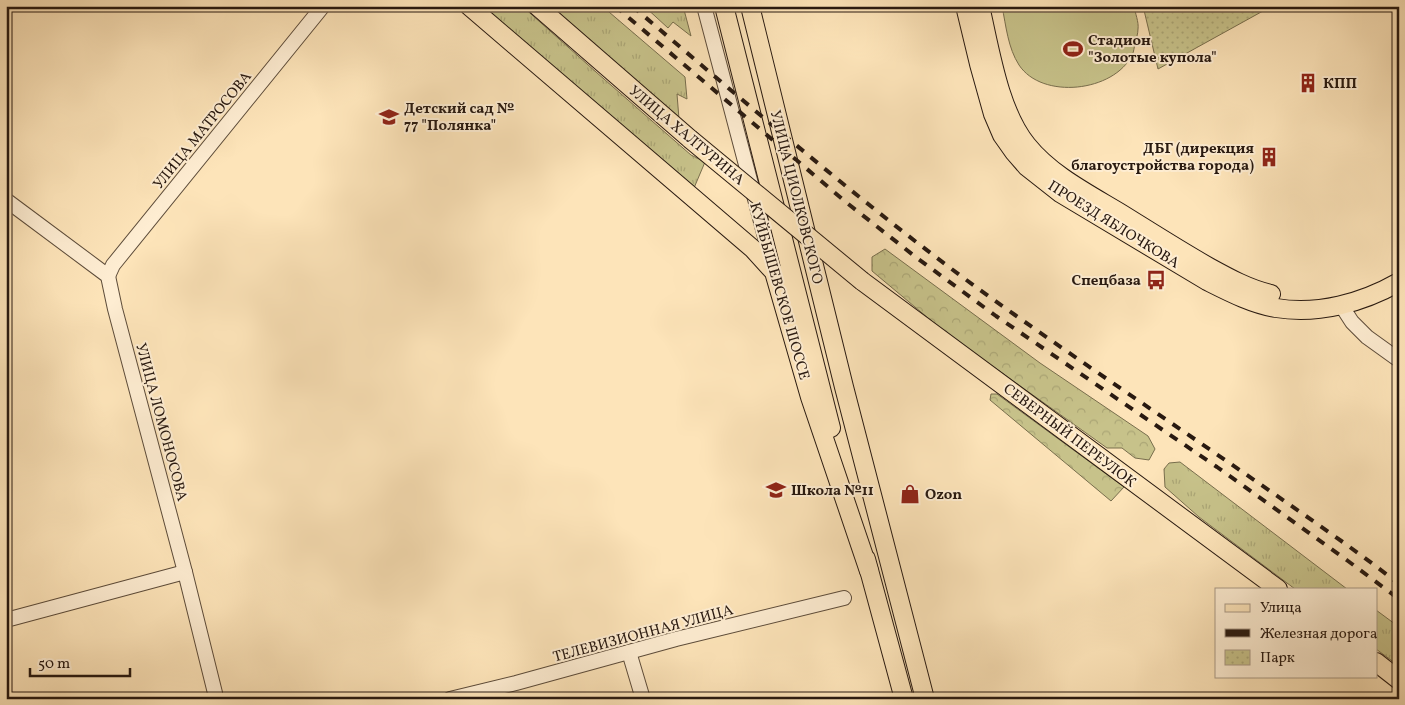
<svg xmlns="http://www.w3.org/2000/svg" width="1405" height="705" font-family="Vollkorn,serif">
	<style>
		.grass { fill: url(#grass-tufts); stroke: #786e4d }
		.forest { fill: url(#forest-crowns); stroke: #786e4d }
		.park { fill: url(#park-dots); stroke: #786e4d }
		.pitch { fill: #c7c28a; stroke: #786e4d }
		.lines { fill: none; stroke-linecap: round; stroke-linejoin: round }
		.minor-casing { stroke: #5d4c3a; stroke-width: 16 }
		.major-casing { stroke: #281910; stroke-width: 20 }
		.minor { stroke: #feedd2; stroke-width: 14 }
		.major { stroke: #fde4b9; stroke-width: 18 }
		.rail { stroke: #281910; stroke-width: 4; stroke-dasharray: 9 9; stroke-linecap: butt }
		.major-bridge-casing { stroke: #281910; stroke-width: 20; stroke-linecap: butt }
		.major-bridge { stroke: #fde4b9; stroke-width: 18 }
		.labels { text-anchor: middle; stroke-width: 4; stroke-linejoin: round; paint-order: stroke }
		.poi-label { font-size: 15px; font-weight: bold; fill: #281910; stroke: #feedd2; text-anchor: start }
		.street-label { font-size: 15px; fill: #281910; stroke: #feedd2 }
	</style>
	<defs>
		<pattern id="grass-tufts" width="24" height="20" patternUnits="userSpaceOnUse" patternTransform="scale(1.25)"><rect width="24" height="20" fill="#c7c28a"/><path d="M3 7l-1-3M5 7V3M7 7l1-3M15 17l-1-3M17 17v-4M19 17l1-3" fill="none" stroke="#aba676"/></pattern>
		<pattern id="forest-crowns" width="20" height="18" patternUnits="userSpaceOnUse" patternTransform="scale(1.25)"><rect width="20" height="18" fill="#c7c28a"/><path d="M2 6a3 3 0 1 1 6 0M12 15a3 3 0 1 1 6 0" fill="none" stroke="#aba676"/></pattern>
		<pattern id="park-dots" width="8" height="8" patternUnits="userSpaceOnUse" patternTransform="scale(1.25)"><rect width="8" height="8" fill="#c7c28a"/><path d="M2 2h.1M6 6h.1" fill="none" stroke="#aba676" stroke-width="1.8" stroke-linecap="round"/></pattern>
	</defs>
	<rect width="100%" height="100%" fill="#fde4b9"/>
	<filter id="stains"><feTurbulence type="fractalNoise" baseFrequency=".004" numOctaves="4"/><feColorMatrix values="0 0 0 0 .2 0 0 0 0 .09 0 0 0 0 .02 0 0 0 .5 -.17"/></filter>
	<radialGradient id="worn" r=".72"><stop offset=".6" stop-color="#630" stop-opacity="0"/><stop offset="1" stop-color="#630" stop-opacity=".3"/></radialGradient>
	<g class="grass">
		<path d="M481,6H522L596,72L691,155L705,162L694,188Z"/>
		<path d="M547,6H602L685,77L687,99L677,94L679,119Z"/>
		<path d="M644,6H683L691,36L673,22L668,28Z"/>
		<path d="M1180,462L1347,589H1295L1199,517L1165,487L1164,469L1169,463Z"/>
		<path d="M1376,610L1399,627V666L1376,649Z"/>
	</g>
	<g class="forest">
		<path d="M885,249L1040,363L1148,436L1155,449L1149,460L1135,458L1122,448H1107L946,333L872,271V257Z"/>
		<path d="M991,394H997L1124,487L1111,501L990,400Z"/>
	</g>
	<path class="park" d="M1143,6H1272L1158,69Z"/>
	<path class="pitch" d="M1002,6H1134C1135,13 1139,22 1138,29C1138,34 1136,39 1135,44C1134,47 1134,52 1132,55C1114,92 1042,100 1019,65C1008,48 1006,26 1002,6Z"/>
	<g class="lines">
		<defs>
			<g id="minor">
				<path d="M704,6L774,271"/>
				<path d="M6,200L108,276L115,309L185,572L215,693V699"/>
				<path d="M108,276L113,265L323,6"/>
				<path d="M1341,305L1352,322L1367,337L1399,360"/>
				<path d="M6,620L185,572"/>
				<path d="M629,652L643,699"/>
				<path d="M450,699L516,683L676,639L844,598"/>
			</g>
			<g id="major">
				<path d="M469,6L753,249L774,272L810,397L869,571"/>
				<path d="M537,6L690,139"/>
				<path d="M724,6L831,428"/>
				<path d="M750,6L844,387L925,699"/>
				<path d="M965,6L979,64L993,114L1002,135L1014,152L1027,167L1060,193L1207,281C1229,292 1252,304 1276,308C1318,315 1362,303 1399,282"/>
				<path d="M980,6C990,49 999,111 1027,145C1051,175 1089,194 1122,214C1151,232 1179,250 1209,267C1229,278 1249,289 1271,294"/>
				<path d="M862,281L1278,589"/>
				<path d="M866,559L904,699"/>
				<path d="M1376,662L1399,680"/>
			</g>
		</defs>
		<use href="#minor" class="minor-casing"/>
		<use href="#major" class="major-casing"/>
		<use href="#minor" class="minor"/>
		<use href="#major" class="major"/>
		<g class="rail">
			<path d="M615,6L847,203L917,258L996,316L1217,467L1348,561L1399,599"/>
			<path d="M632,6C757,112 881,221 1015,315C1100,375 1185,432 1270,491C1313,521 1357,551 1399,584"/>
		</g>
		<defs>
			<path id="major-bridge" d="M690,139L862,281"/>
		</defs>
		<use href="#major-bridge" class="major-bridge-casing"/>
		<use href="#major-bridge" class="major-bridge"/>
	</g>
	<defs>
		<symbol id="stadium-bare" viewBox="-9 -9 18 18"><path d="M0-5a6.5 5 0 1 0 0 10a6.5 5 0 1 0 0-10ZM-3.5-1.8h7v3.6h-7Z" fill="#8f2418" stroke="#feedd2" stroke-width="2.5" paint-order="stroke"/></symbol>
		<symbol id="building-bare" viewBox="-9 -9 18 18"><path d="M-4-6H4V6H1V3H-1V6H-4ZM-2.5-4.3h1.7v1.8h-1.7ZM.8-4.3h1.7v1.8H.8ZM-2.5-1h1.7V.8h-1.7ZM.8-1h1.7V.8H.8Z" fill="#8f2418" stroke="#feedd2" stroke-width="2.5" paint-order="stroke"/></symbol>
		<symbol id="school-bare" viewBox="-9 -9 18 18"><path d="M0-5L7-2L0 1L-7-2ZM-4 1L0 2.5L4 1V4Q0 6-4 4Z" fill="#8f2418" stroke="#feedd2" stroke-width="2.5" paint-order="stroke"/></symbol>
		<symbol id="bus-bare" viewBox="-9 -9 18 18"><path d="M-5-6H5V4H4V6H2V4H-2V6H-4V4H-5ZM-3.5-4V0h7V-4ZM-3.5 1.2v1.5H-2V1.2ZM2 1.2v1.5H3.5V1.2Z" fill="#8f2418" stroke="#feedd2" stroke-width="2.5" paint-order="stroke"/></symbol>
		<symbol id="shop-bare" viewBox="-9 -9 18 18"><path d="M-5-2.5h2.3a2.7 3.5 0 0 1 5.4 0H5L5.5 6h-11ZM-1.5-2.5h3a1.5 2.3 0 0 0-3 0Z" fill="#8f2418" stroke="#feedd2" stroke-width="2.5" paint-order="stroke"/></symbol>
	</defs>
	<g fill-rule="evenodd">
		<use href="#stadium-bare" x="1059" y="35" width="28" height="28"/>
		<use href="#building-bare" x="1294" y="69" width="28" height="28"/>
		<use href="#school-bare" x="375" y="103" width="28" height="28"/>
		<use href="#building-bare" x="1255" y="143" width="28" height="28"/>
		<use href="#bus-bare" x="1142" y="266" width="28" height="28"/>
		<use href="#school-bare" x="762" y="476" width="28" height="28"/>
		<use href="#shop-bare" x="896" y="480" width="28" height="28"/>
	</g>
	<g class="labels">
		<g class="poi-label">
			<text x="1088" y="45">Стадион<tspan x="1088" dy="17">"Золотые купола"</tspan></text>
			<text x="1323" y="88">КПП</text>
			<text x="404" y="113">Детский сад №<tspan x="404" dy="17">77 "Полянка"</tspan></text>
			<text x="1254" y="153" text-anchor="end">ДБГ (дирекция<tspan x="1254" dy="17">благоустройства города)</tspan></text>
			<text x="1141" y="285" text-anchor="end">Спецбаза</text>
			<text x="791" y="495">Школа №11</text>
			<text x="925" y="499">Ozon</text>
		</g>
		<g class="street-label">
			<text transform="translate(202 130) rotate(-51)" y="5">УЛИЦА МАТРОСОВА</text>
			<text transform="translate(687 135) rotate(40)" y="5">УЛИЦА ХАЛТУРИНА</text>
			<text transform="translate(797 197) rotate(76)" y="5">УЛИЦА ЦИОЛКОВСКОГО</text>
			<text transform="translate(1114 224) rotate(32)" y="5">ПРОЕЗД ЯБЛОЧКОВА</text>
			<text transform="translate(780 291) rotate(74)" y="5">КУЙБЫШЕВСКОЕ ШОССЕ</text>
			<text transform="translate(162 422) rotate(75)" y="5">УЛИЦА ЛОМОНОСОВА</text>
			<text transform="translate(1070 435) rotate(37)" y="5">СЕВЕРНЫЙ ПЕРЕУЛОК</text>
			<text transform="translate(643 633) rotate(-15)" y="5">ТЕЛЕВИЗИОННАЯ УЛИЦА</text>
		</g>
	</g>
	<rect width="1405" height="705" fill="none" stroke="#fde4b9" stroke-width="25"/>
	<rect x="8" y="8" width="1390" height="690" fill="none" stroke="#281910" stroke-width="2.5"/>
	<rect x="12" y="12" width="1380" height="680" fill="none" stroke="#281910"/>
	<rect x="1215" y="588" width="162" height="90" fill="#feedd2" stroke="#a89884"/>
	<rect x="1225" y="604" width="25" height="8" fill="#fde4b9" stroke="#a89884"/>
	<text x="1260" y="612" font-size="15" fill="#281910">Улица</text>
	<rect x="1225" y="629" width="25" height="8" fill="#281910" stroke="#a89884"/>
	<text x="1260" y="638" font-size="15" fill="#281910">Железная дорога</text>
	<rect x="1225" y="650" width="25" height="15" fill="url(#park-dots)" stroke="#a89884"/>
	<text x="1260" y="662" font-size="15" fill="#281910">Парк</text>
	<path d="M30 668v8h100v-8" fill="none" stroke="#281910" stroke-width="2.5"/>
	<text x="38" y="668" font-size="15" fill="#281910" stroke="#feedd2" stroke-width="4" paint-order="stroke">50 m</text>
	<rect width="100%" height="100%" filter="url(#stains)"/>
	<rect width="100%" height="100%" fill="url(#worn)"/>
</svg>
